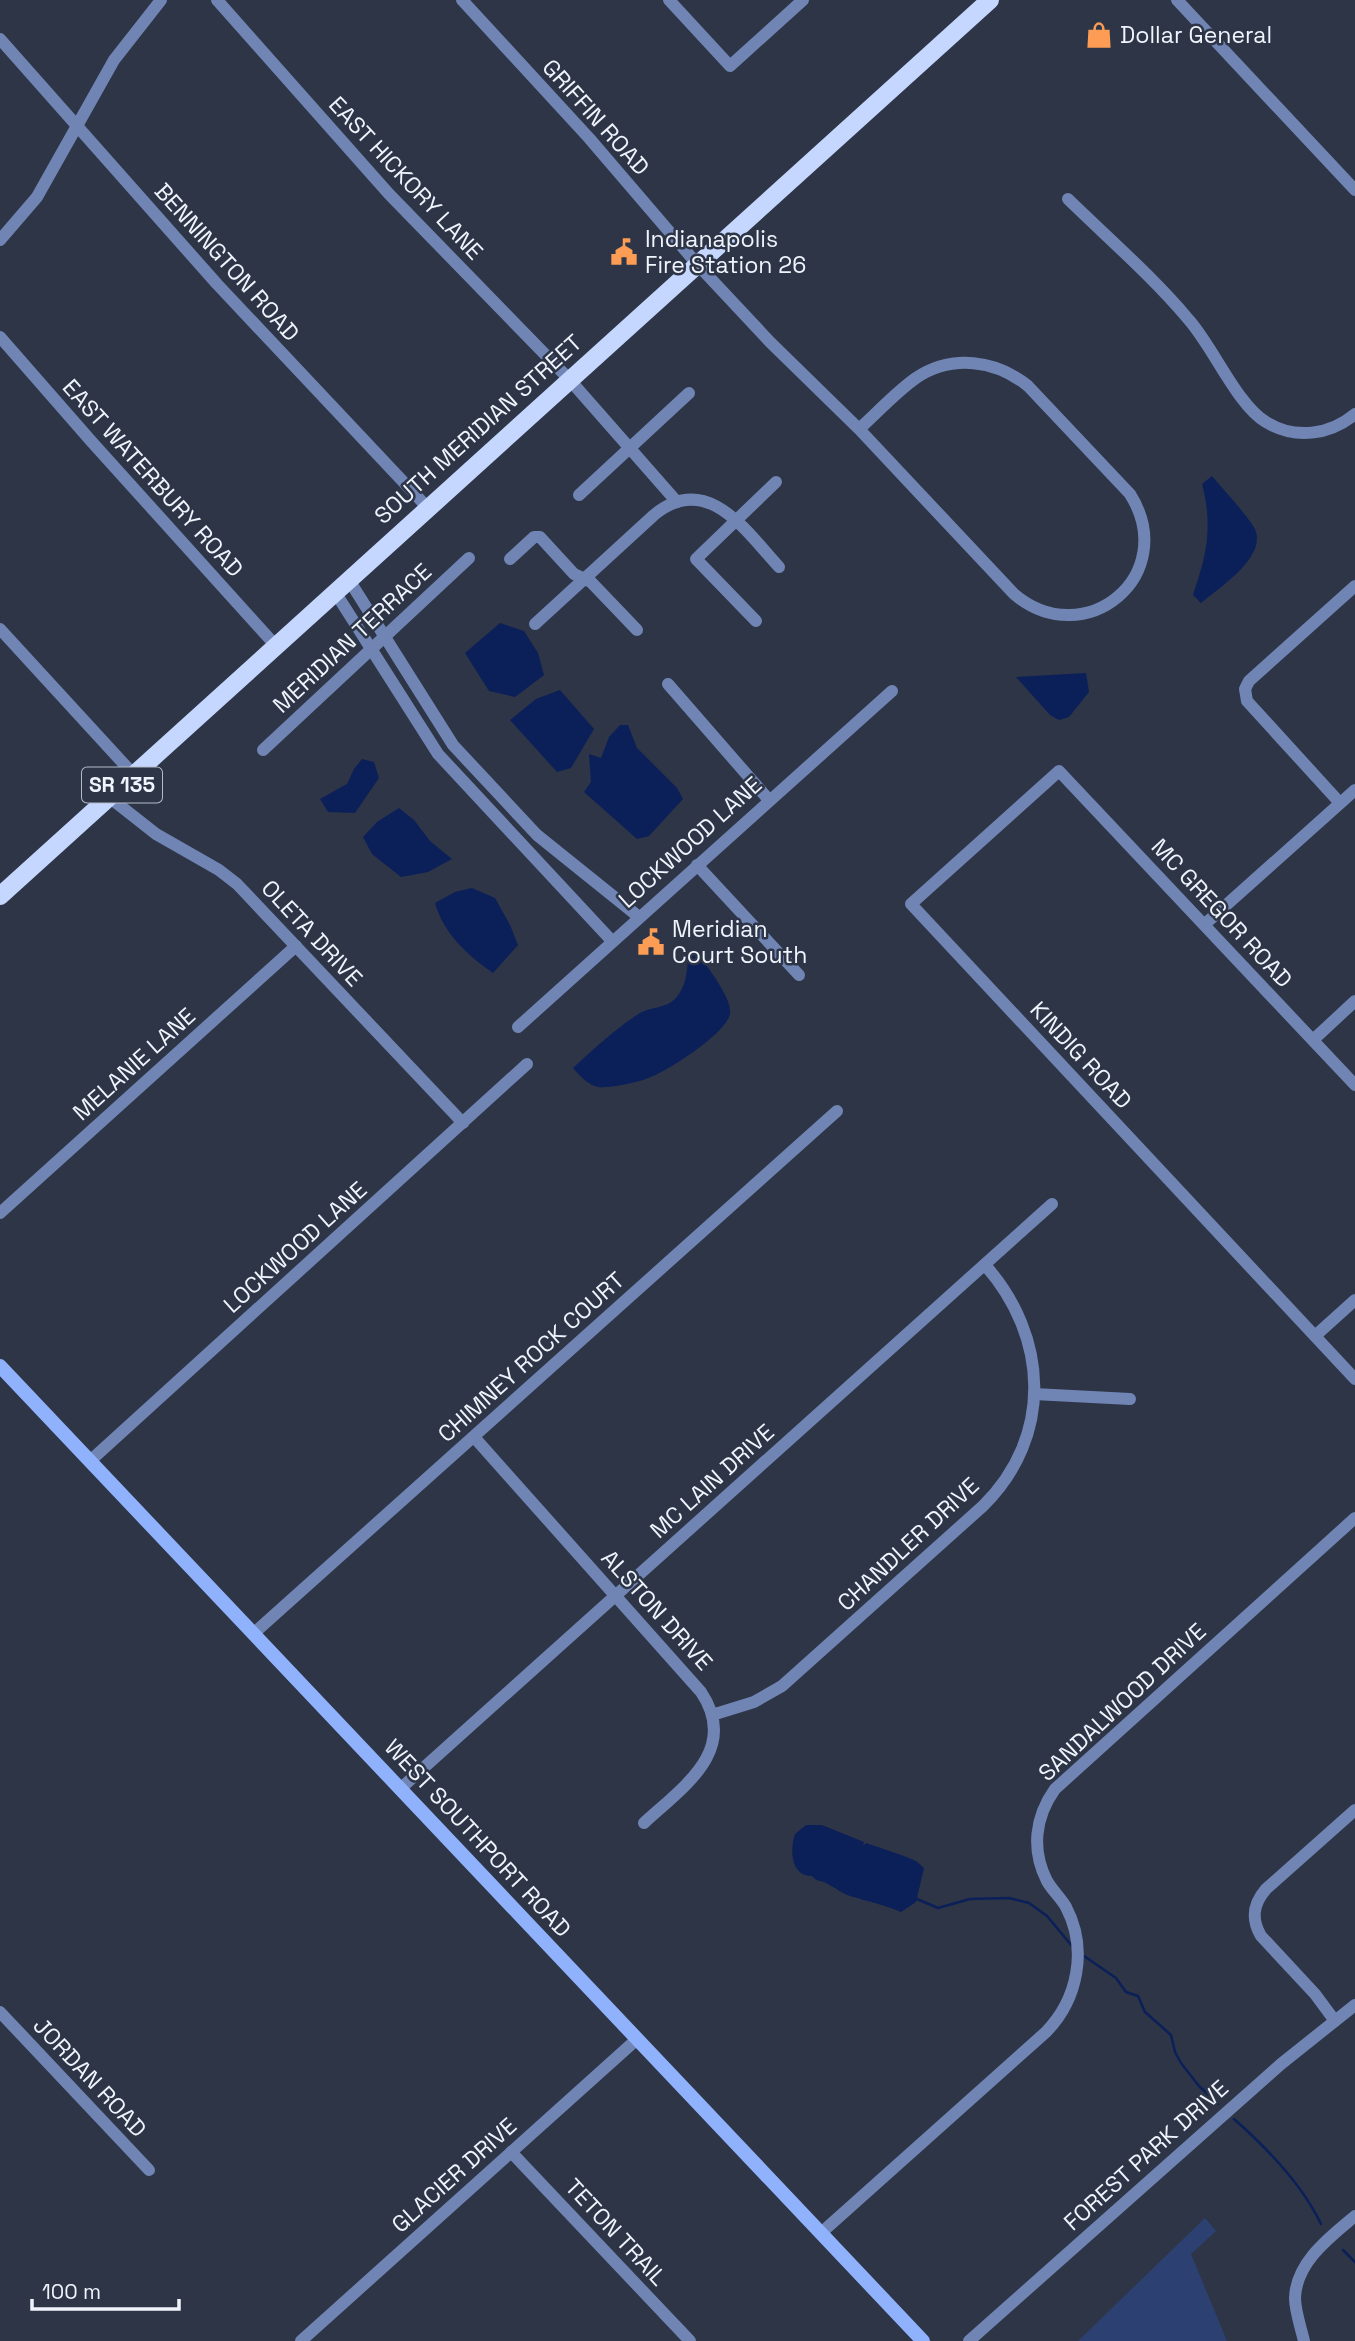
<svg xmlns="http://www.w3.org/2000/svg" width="1355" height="2341" font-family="'Space Grotesk',sans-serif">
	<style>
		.green { fill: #2c4172 }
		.water { fill: #0b1f59 }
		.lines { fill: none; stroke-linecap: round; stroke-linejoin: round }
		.stream { stroke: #0b1f59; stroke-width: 2.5 }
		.minor { stroke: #7085b4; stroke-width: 12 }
		.secondary { stroke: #90b2fd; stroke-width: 14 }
		.primary { stroke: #c5d7fe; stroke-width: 18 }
		.labels { text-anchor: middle; stroke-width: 5; stroke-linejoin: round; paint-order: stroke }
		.shield { fill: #2d3547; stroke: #b5bbc6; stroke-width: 2 }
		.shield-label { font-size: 21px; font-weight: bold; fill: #eff4fd }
		.poi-label { font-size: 23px; fill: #eff4fd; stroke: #2d3547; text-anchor: start }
		.street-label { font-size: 23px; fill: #eff4fd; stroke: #2d3547 }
	</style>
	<rect width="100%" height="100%" fill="#2d3547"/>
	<path class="green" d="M1205,2218L1216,2231L1191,2254L1227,2341H1078Z"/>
	<g class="water">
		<path d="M1212,476C1221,487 1253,521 1256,532C1264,559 1219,588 1201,603L1193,595C1207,554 1213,527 1202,484Z"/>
		<path d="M500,623L524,631L538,653L544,675L515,697L489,691L465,653Z"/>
		<path d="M1086,673L1089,692L1069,717L1059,720L1050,715L1016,677Z"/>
		<path d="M560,690L594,729L571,768L557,772L510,720L536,699Z"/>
		<path d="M620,725H628L637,748L677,788L683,799L649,836L637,839L584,792L591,782L589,754L601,758L609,737Z"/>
		<path d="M362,759L374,762L379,778L355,813L328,812L320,799L347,784L354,769Z"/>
		<path d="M399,808L414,820L430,841L452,859L428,872L401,877L372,854L363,837L377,822Z"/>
		<path d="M472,888L495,898L510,925L518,945L493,973C467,955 444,934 435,903L455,892Z"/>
		<path d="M697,954C707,965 733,1000 730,1014C726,1034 665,1073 646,1079C638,1082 606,1089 598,1087C588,1085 580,1076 573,1068C595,1048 615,1029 640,1013C651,1007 666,1008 675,999C686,987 687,973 688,958Z"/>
		<path d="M806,1825H822L864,1842L863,1846L866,1843L904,1856L916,1861L924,1868L916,1902L901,1912C885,1905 867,1901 850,1896C843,1894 834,1887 826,1883C820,1880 817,1882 812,1876C790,1876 790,1849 795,1834Z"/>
	</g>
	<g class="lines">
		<g class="stream">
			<path d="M917,1899L938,1908L970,1899L1009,1898L1029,1903L1047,1916L1072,1946"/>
			<path d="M1084,1956L1116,1978L1126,1992L1138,1996L1145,2012L1171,2035L1175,2052L1181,2063L1199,2086L1218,2104"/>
			<path d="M1234,2119C1267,2148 1302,2184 1321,2224"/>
			<path d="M1343,2250L1355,2262"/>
		</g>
		<g class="minor">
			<path d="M217,0L389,194L569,379L677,502"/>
			<path d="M462,0L589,138L697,264L770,342L859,429L1014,594C1085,654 1181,575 1130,494L1028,386C996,360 952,354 916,378C896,392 878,412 859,429"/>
			<path d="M669,0L730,66L803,0"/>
			<path d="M1177,0L1355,190"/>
			<path d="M0,39L217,284L428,508"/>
			<path d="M1068,199C1109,239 1153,277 1189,320C1213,347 1238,406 1266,422C1295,440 1330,435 1355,414"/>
			<path d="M0,240L37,197L114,60L161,0"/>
			<path d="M0,337L91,441L276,646"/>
			<path d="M579,495L689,393"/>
			<path d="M510,559L534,537H540L574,574L591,582L637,630"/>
			<path d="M349,580L453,745L537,835L639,917"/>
			<path d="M335,592L438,754L612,941"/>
			<path d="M756,621L696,559L776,482"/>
			<path d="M535,624L654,515C707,471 746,531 779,567"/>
			<path d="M0,629L134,775"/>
			<path d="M668,684L769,800"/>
			<path d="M263,750L469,558"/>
			<path d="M109,797L156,834L219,870L237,884L463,1123"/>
			<path d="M1340,803L1247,701L1245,689L1249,681L1355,586"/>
			<path d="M697,865L799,975"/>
			<path d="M1205,924L1355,790"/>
			<path d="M518,1027L892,691"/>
			<path d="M1313,1040L1355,1001"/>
			<path d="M1355,1085L1059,771L911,904L1355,1379"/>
			<path d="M0,1213L296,946"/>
			<path d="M1315,1336L1355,1300"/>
			<path d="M1034,1394L1130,1399"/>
			<path d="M474,1437L701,1692C740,1750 683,1787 644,1823"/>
			<path d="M90,1461L527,1064"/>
			<path d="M253,1634L837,1111"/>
			<path d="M712,1715L754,1702L782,1686L983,1506C1054,1436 1048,1336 985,1265"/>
			<path d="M400,1789L1052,1204"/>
			<path d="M0,2012L149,2170"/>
			<path d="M1335,2021L1315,1994L1261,1936C1251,1919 1253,1904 1266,1889L1355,1810"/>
			<path d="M511,2152L690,2341"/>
			<path d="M821,2233L1046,2032C1078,1999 1088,1949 1066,1907C1061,1898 1052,1890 1047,1881C1031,1850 1035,1817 1055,1789L1355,1518"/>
			<path d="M301,2341L636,2040"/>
			<path d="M969,2341L1281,2064L1355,2005"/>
			<path d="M1304,2341C1301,2328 1295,2311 1295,2298C1296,2262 1330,2237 1355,2216"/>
		</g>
		<path class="secondary" d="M0,1366L923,2341"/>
		<path class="primary" d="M0,896L990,0"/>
	</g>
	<defs>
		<symbol id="shop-bare" viewBox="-9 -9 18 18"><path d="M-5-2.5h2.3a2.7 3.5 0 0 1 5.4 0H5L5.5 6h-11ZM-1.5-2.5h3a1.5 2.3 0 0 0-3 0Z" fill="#fd9d55" stroke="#2d3547" stroke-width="2.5" paint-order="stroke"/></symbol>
		<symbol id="civic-bare" viewBox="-9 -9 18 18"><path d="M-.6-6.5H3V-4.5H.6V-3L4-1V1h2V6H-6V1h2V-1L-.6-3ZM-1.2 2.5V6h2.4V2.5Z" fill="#fd9d55" stroke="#2d3547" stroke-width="2.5" paint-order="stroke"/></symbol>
	</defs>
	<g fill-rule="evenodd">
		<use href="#shop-bare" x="1080" y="16" width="38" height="38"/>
		<use href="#civic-bare" x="605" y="233" width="38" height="38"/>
		<use href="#civic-bare" x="632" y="923" width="38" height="38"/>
	</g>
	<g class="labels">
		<rect class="shield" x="82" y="767.5" width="80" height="35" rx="5"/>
		<g class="shield-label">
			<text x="122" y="792">SR 135</text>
		</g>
		<g class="poi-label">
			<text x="1120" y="43">Dollar General</text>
			<text x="645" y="247">Indianapolis<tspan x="645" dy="26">Fire Station 26</tspan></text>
			<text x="672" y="937">Meridian<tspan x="672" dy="26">Court South</tspan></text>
		</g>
		<g class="street-label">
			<text transform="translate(596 117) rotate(48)" y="8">GRIFFIN ROAD</text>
			<text transform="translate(406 178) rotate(47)" y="8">EAST HICKORY LANE</text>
			<text transform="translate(227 262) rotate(48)" y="8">BENNINGTON ROAD</text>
			<text transform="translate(478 429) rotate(-42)" y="8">SOUTH MERIDIAN STREET</text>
			<text transform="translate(153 478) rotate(48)" y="8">EAST WATERBURY ROAD</text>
			<text transform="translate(352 638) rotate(-43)" y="8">MERIDIAN TERRACE</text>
			<text transform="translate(690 842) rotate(-42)" y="8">LOCKWOOD LANE</text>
			<text transform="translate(1222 913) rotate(47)" y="8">MC GREGOR ROAD</text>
			<text transform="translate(312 933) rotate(47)" y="8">OLETA DRIVE</text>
			<text transform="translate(1081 1055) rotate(47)" y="8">KINDIG ROAD</text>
			<text transform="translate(134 1064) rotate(-42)" y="8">MELANIE LANE</text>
			<text transform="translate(295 1247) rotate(-42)" y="8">LOCKWOOD LANE</text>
			<text transform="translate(531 1357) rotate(-42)" y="8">CHIMNEY ROCK COURT</text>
			<text transform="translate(712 1481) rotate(-42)" y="8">MC LAIN DRIVE</text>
			<text transform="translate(908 1544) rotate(-43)" y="8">CHANDLER DRIVE</text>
			<text transform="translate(657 1610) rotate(48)" y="8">ALSTON DRIVE</text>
			<text transform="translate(1122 1702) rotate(-43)" y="8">SANDALWOOD DRIVE</text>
			<text transform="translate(478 1838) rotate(47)" y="8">WEST SOUTHPORT ROAD</text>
			<text transform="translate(90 2077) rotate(47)" y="8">JORDAN ROAD</text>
			<text transform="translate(1146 2155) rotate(-42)" y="8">FOREST PARK DRIVE</text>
			<text transform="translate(454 2175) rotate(-42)" y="8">GLACIER DRIVE</text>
			<text transform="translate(616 2232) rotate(47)" y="8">TETON TRAIL</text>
		</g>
	</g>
	<path d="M32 2299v10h147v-10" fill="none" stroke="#eff4fd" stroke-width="3.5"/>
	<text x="42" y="2299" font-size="21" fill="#eff4fd" stroke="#2d3547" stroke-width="5" paint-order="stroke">100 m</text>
</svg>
